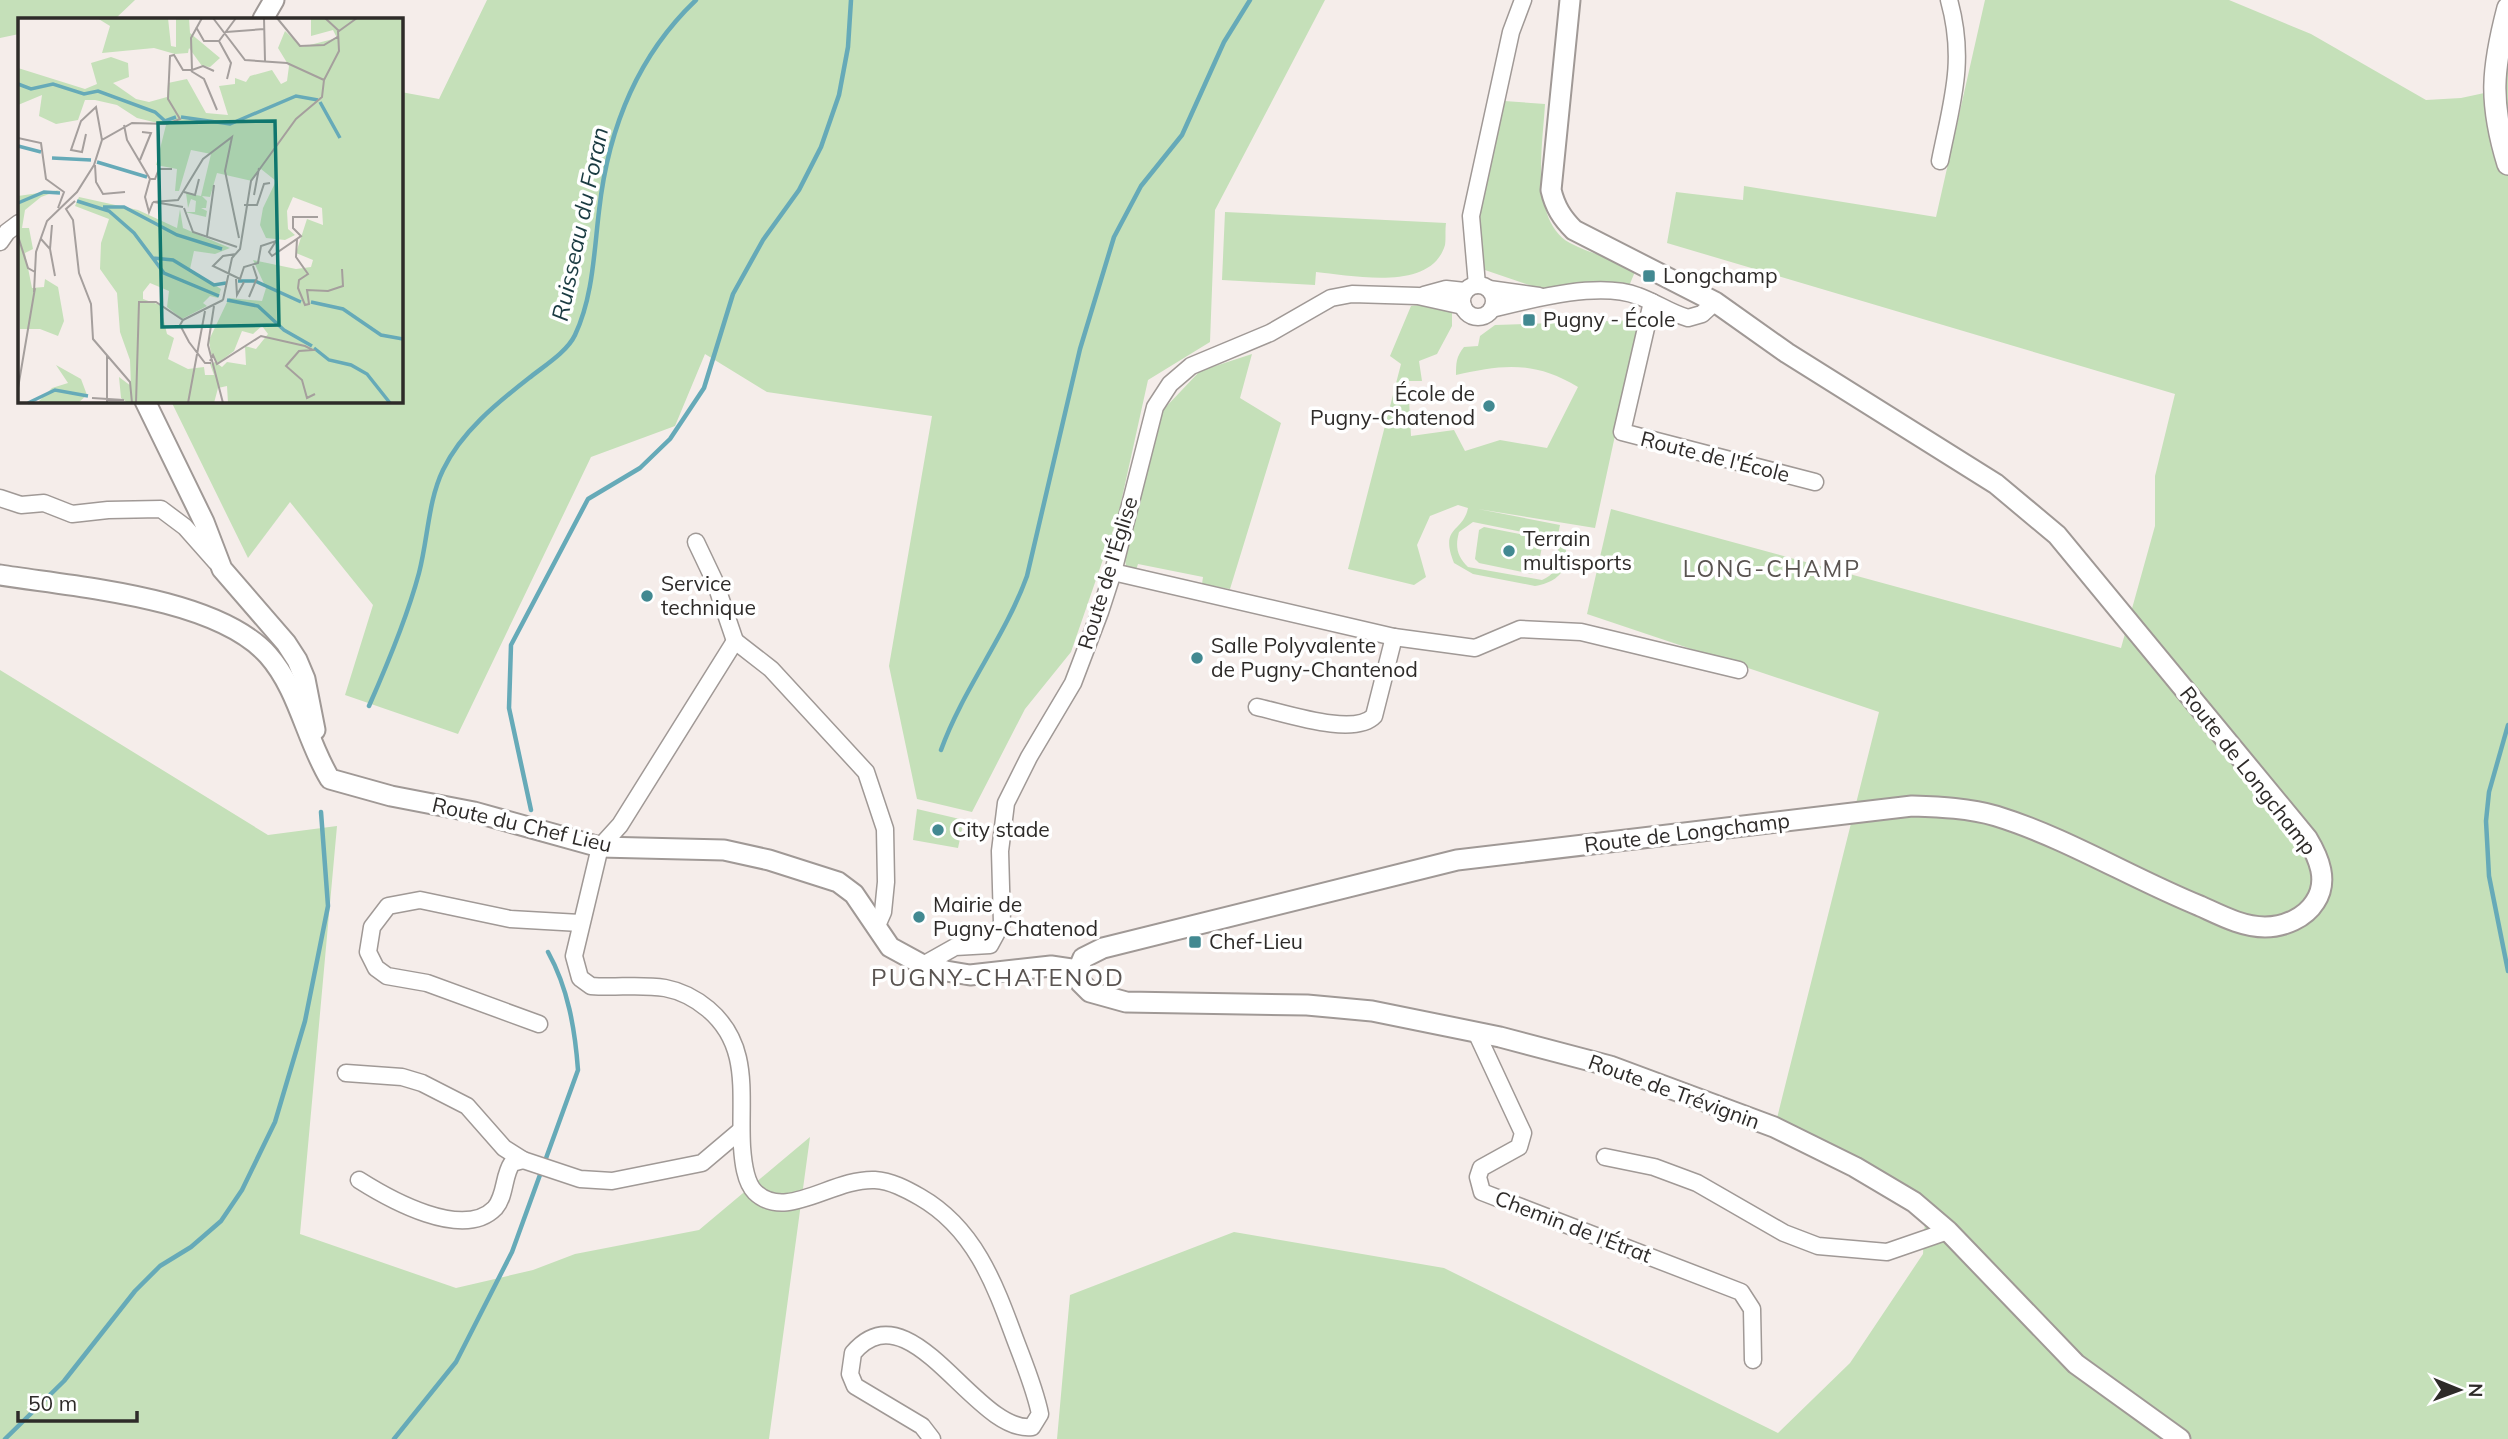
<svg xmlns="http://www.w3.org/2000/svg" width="2508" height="1439" font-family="Mulish,sans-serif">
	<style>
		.green { fill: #c5e0b9; fill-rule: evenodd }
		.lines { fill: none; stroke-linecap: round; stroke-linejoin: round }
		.stream { stroke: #66aab8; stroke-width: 4.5 }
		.minor-casing { stroke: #a09996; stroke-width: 19 }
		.tertiary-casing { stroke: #a09996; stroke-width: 23 }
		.secondary-casing { stroke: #a09996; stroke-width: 24 }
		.minor { stroke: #fff; stroke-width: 16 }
		.tertiary { stroke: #fff; stroke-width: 19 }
		.secondary { stroke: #fff; stroke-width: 21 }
		.poi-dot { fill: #428991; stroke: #fff; stroke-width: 2.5 }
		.labels { text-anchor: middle; stroke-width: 7; stroke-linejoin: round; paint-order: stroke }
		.poi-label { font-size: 21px; fill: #2e2b29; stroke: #fff; text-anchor: start }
		.street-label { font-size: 21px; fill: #2e2b29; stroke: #fff }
		.water-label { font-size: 23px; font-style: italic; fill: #193a41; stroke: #fff }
		.neighbourhood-label { font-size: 23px; letter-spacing: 2px; fill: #5a5451; stroke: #fff }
		.quarter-label { font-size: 24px; letter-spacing: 2px; fill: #5a5451; stroke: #fff }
		.inset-river { fill: none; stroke: #66aab8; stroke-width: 3.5 }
		.inset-road { fill: none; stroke: #a59f9d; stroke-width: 2 }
		.view { fill: #0f766e; fill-opacity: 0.15; stroke: #0f766e; stroke-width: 3.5 }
		.inset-edge { fill: none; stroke: #2e2b29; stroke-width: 3.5 }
	</style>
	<rect width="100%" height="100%" fill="#f5edea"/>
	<g class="green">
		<path d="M0,0H135L115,19H19V34L0,38Z"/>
		<path d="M487,0H1325L1215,210L1210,342L1148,380L1118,516L1071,652L1025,709L972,812L917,799L889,666L932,416L767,392L705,354L675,426L591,457L458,734L345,695L373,605L290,502L248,558L171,401H401V92L439,99Z"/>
		<path d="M1985,0H2229L2311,34L2426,100L2461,98L2489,92L2508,44V1439H1057L1070,1295L1234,1232L1444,1268L1778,1433L1850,1363L1923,1254L1925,1220L1850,1176L1772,1138L1879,712L1587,614L1611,509L2121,648L2155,526V476L2175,394L1667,243L1676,192L1743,200L1744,186L1936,217Z"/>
		<path d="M1504,101L1545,104C1543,143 1529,221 1570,243C1590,254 1616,259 1637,267L1629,286L1538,288L1482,269L1475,219Z"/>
		<path d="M1225,212L1446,223C1445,230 1446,239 1445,245C1431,293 1351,275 1316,272L1315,285L1222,280Z"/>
		<path d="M1441,302L1452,313V326L1437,354L1419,361L1422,381H1408L1411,436L1454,430L1465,451L1500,440L1547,448L1578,387C1534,361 1504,364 1456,375C1456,363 1456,357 1464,347L1478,346L1480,336L1495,325L1640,320L1595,528L1478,509L1560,525L1558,535L1564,541L1568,561C1561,577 1552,583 1535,586L1473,574L1454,563C1439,526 1463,533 1468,508L1458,505L1430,516L1417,545L1426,577L1414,585L1348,569L1401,364L1390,356L1411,306ZM1473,522L1551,538C1565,553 1561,572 1542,580L1468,567C1457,556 1455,547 1459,532Z"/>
		<path d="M1252,354L1240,398L1281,423L1230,589L1202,584L1203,577L1138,564L1135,573L1127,571L1125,560L1162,411L1200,371Z"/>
		<path d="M1484,527L1540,538L1543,542L1537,571L1532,574L1479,563L1475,559L1479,530Z"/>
		<path d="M0,670L268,835L337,826L300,1234L456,1288L533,1270L575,1254L699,1230L810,1137L769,1439H0Z"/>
		<path d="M917,809L964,820L958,848L913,840Z"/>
	</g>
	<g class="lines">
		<g class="stream">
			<path d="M369,706C388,663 407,618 419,573C428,539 428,501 443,470C461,432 497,403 529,378C544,366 567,352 575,335C593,297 594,252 599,211C608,129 636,57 696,0"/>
			<path d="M2508,725L2489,792L2486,821L2489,876L2508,971"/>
			<path d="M941,750C963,689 1005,637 1027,576L1080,349L1114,237L1141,186L1182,135L1224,42L1250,0"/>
			<path d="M531,810L509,708L511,645L588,499L640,468L670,439L704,388L733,294L763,240L799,190L821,147L839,95L848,47L851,0"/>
			<path d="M5,1439L64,1381L135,1291L160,1266L191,1247L221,1221L242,1190L275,1122L305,1021L328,906L321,812"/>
			<path d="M394,1439L456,1362L512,1252L578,1070C575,1029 568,988 548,952"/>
		</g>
		<defs>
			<g id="minor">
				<path d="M1940,161C1952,101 1966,61 1949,0"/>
				<path d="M0,242L7,232L19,223"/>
				<circle cx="1478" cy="301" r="16"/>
				<path d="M1477,285L1471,216L1511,32L1523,0"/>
				<path d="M1489,289L1539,296"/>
				<path d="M1424,295L1446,289L1465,291"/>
				<path d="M1652,302L1622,432L1815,482"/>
				<path d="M1492,309C1532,299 1599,281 1638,296C1655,302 1670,313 1688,318L1702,314L1715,302"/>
				<path d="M0,498L21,505L44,503L72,514L108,510L161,509L185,527L216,562"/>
				<path d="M696,542L715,582L735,641"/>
				<path d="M1113,572L1394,637L1475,648L1520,629L1581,632L1739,670"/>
				<path d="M1257,707C1285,713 1354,737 1374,716L1394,637"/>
				<path d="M876,928L883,912L886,882L885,829L866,772L771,669L735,641L620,825L600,847L574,956L580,978L591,986C615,988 641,984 665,988C681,991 696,999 708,1009C752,1046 739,1096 742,1147C743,1161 745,1182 755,1192C786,1222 832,1178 875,1180C891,1181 906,1189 920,1197C974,1228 994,1282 1015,1339C1024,1363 1035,1389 1040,1414L1032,1427C975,1434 911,1285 853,1353L850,1374L855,1386L922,1426L932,1439"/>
				<path d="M923,965L955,947L990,945L1002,923L1000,851L1006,803L1029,757L1073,683L1100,612L1113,572L1155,407L1170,384L1191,366L1270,333L1331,298L1352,294L1418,296L1463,306"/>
				<path d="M539,1024L427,983L387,976L376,968L368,952L372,927L388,906L420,900L510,919L580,923"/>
				<path d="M1476,1032L1523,1133L1519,1147L1481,1168L1478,1177L1482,1192L1741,1292L1752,1309L1753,1360"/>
				<path d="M346,1073L402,1077L422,1083L467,1106L504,1148L523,1160L580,1179L612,1181L702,1163L741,1130"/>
				<path d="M1605,1157L1654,1167L1697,1183L1784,1233L1818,1246L1887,1252L1948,1231"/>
				<path d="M359,1180C389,1199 463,1241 495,1208C506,1195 503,1176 512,1163L523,1160"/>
			</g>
			<g id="tertiary">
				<path d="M263,19L274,0"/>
				<path d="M145,401L204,522L222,569L286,643L297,660L305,679L315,730"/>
				<path d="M0,575C75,587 216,597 268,655C299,690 306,740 330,779L391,796L474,812L600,847L724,850L769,860L838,882L854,894L890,947L923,965L946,971L970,975L1051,966L1078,970"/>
				<path d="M1078,970L1083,958L1103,948L1457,860L1912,806C1940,807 1969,808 1996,816C2067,838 2131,878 2200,906C2220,915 2242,927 2265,927C2284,927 2305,918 2315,902C2329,881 2319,858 2307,838L2057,535L1996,484L1787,353L1715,302L1574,230C1562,218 1555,207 1551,190L1570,0"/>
				<path d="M1078,970L1080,982L1090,992L1126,1002L1307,1005L1372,1011L1500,1037L1610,1066L1774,1127L1855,1167L1914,1202L1948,1231L2076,1364L2180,1439"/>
			</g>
			<path id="secondary" d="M2508,8C2492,69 2489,102 2508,164"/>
		</defs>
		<use href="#minor" class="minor-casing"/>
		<use href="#tertiary" class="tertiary-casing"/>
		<use href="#secondary" class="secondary-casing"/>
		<use href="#minor" class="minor"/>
		<use href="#tertiary" class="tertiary"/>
		<use href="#secondary" class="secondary"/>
	</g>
	<g class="poi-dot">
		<rect x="1642" y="269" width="14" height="14" rx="3.5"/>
		<rect x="1522" y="313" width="14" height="14" rx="3.5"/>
		<circle cx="1489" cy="406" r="7"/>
		<circle cx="1509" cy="551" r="7"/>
		<circle cx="647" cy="596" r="7"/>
		<circle cx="1197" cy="658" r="7"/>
		<circle cx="938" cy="830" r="7"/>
		<circle cx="919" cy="917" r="7"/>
		<rect x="1188" y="935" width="14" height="14" rx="3.5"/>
	</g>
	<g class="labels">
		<g class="poi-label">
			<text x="1663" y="283">Longchamp</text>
			<text x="1543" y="327">Pugny - École</text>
			<text x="1475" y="401" text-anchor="end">École de<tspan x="1475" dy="24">Pugny-Chatenod</tspan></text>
			<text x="1523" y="546">Terrain<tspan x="1523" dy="24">multisports</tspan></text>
			<text x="661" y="591">Service<tspan x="661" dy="24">technique</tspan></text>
			<text x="1211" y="653">Salle Polyvalente<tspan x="1211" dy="24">de Pugny-Chantenod</tspan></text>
			<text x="952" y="837">City stade</text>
			<text x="933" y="912">Mairie de<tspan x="933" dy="24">Pugny-Chatenod</tspan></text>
			<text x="1209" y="949">Chef-Lieu</text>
		</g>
		<g class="street-label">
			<text transform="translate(1715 457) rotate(14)" y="7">Route de l'École</text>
			<text transform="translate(1108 573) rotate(-73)" y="7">Route de l'Église</text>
			<text transform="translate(2248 771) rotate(52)" y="7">Route de Longchamp</text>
			<text transform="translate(522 825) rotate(13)" y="7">Route du Chef Lieu</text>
			<text transform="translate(1687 833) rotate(-7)" y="7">Route de Longchamp</text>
			<text transform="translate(1674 1092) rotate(20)" y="7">Route de Trévignin</text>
			<text transform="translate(1573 1227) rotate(21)" y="7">Chemin de l'Étrat</text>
		</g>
		<g class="water-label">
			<text transform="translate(580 224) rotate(-78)" y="8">Ruisseau du Foran</text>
		</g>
		<g class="neighbourhood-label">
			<text x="1772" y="577">LONG-CHAMP</text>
		</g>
		<g class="quarter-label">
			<text x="998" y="986">PUGNY-CHATENOD</text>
		</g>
	</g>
	<g transform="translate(18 18)">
		<rect width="385" height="385" fill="#f5edea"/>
		<path d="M79,0H150L153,28L158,29V0H171L172,15L202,40L192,49L184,48L171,30L170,35L157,36L136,30L84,35L92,8ZM293,0H385V385H210L209,368L200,370L196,385H110L103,380L101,359L113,368L112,342L102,314L99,275L82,251L83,225L91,201L57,188L61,179L120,192L159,210L162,191L165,210L212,230L197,236L176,233L172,251L203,271L200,280L192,278L185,285L189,288L164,301L149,289L151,273L132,265L125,274V281L142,287L149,316L156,320L150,341L170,351L186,349L187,357H196L192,346L197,344L204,349L209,344L228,347L227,328L238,331L250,316L244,308L235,316L224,313L216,333L200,345L193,336L191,322L211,280L244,283L248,270L235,242L278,251L293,249L295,242L278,235L289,201L305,207L304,190L275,179L269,193L270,211L277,217L267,222L248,220L242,207L245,190L258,163L243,151L234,163L199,155L192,179L184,178L189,183L188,190H183L189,193L188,199L167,194H177L178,183L173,181L170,190L168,175L183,178L193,136L173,132L161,173H157L159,151L138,147L148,107L119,100L99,87L77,82H67L60,102L38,106L21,98L24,77L0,87V50L67,71L79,66L73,45L93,39L110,45L111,59L95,65L118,81L131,84L149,79L150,65L169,61L188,95L210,97L201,68L217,66V60L228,64L232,58L254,52L263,66L269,63L271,48L260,30L267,13L284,29L319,20L315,12L293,18ZM42,172L23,179L7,192L4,210H11L15,231L7,235L14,270L26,269L27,261L40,269L46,303L40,318L22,311H2L0,178ZM38,347L63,361L69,377L60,385H19L34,370L50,365Z" fill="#c5e0b9"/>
		<path class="inset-river" d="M0,66L13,71L35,66L66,76L80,73L137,94L147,103L158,99M302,84L322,120M163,99L212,106L278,78L300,82M0,128L23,134M34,140L73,142M79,144L129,159M59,183L91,193L116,215L146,255L201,278M0,185L26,174L42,175M85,189H106L159,217L204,231M135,240L155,242L196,267L208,265M220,263H237L283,284M209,282L240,288L266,312L294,328M293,284L325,291L363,317L385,321M296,330L311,342L333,347L349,356L372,385M10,385L37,372L70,378"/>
		<path class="inset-road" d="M195,0L227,42L269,45L306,62M246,0L247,43M259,0L282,28L306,27L321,18M307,0L321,13L339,0M178,9L186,23H201L218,0M208,14L246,11M201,23L213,45L209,61M174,52L185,48L196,53M173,53L186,61L199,92M106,107L109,122L132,161L127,179L131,194L135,184M68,116L64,134L53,132L63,103L78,89L84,122M0,120L23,125L28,161L46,174L40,190M122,142L133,115L124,114M77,147L78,164L85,176L107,174M132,161H137L141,151H154M166,174L177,177L181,161M236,177L241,150M57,183L48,191L55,202L61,255L73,286L75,321L112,364L114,385M135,184L160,182L185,141L214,119L207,153L221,220M136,184L165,189M226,187H239L246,166L252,165M166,190L175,214L219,229M0,218L10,250L17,254M189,218L196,167M23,221L32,231L37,258M279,221L278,239L290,256L281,262L280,270L287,287L291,286L289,272L310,273L325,268L324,251M32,231L34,207M218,236L205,238L195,248L222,261L226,249L240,245L243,228L258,223L251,234L254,238L283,218L275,210V199H300M218,261L219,277L226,264M16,274L18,234L29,203L59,174L76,147L84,122L114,105L149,106L162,101L150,81L152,38L156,37L165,52H174L173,20L184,0M231,279L239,260L235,248M205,282L214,240L222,231L233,163L278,101L304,79L306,62L321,33L320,13M196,288L190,327L205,385M165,302L162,307L171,324L187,345H193M192,343L195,337L199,346L243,318L287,328L295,332L281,333L268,348L284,362L289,380L297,376M0,370L17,270M74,380L106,382M89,385V338M118,385L121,284H138L165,302L205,282M170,385L187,293"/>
		<path class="view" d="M257,103L261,307L144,309L140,105Z"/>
		<rect width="385" height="385" class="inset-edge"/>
	</g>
	<g transform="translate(2459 1390) rotate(91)" stroke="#ffffff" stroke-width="5" paint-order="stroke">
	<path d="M0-5L12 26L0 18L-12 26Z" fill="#2e2b29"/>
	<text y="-10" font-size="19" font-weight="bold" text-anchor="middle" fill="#2e2b29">N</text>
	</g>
	<path d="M18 1411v10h119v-10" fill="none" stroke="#2e2b29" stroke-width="3.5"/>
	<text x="28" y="1411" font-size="21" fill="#2e2b29" stroke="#ffffff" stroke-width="5" paint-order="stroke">50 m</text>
</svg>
